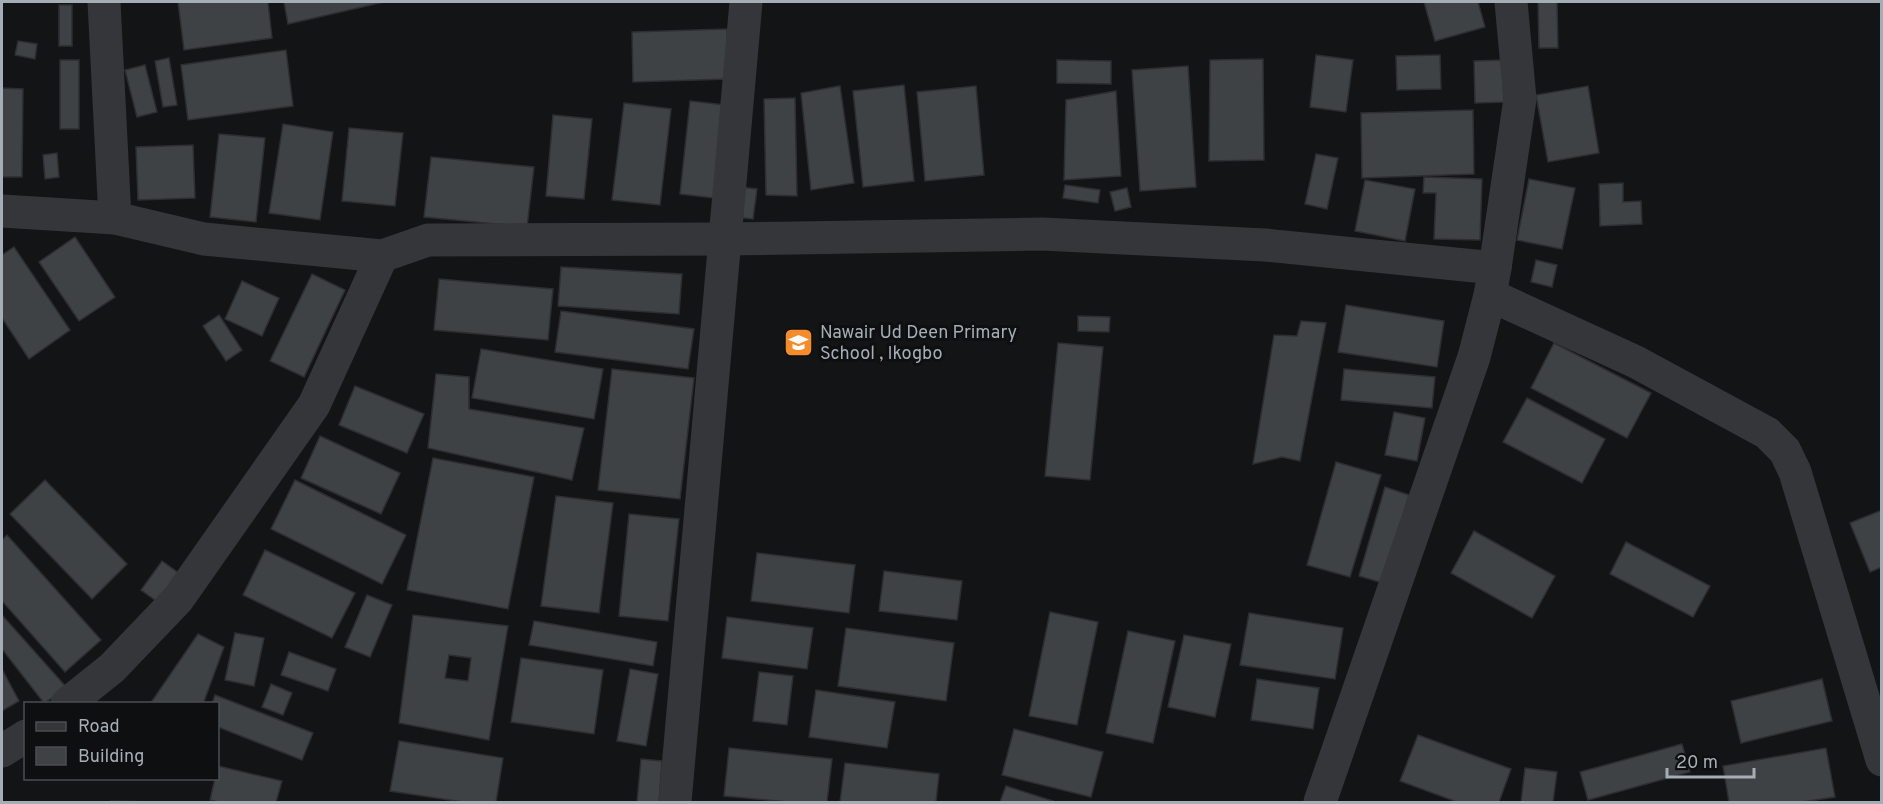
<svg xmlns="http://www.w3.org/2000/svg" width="1883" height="804" font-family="Overpass,sans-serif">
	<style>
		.building { fill: #3f4245; stroke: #2d2e31; stroke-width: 1.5; fill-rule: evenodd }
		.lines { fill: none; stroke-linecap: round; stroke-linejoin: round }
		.minor { stroke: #34363a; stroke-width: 33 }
		.labels { text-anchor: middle; stroke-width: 6; stroke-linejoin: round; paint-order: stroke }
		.poi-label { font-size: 18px; fill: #a5adb6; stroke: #0e0f10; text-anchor: start }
	</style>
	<rect width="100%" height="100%" fill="#131415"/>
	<g class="building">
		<path d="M178,2H268L272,38L184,50Z"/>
		<path d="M284,2H384L288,24Z"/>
		<path d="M1424,2H1478L1485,27L1435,41Z"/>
		<path d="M1538,2H1557L1558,48H1539Z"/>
		<rect x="59" y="5" width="13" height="41"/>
		<path d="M727,29L729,79L633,82L632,32Z"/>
		<path d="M18,41L37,44L35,59L15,55Z"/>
		<path d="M286,50L293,106L188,120L181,65Z"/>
		<path d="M1316,55L1353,60L1346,112L1310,107Z"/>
		<path d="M1440,55L1441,89L1397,90L1396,56Z"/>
		<path d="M169,58L177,105L163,107L155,61Z"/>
		<path d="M1263,59L1264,160L1209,161L1210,60Z"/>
		<rect x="60" y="60" width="19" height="69"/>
		<path d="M1057,60L1111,61V84L1057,83Z"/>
		<path d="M1502,60L1504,102L1475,103L1474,61Z"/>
		<path d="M145,65L157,112L137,117L125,70Z"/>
		<path d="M1188,66L1196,187L1140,191L1132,70Z"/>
		<path d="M904,85L914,181L863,187L853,91Z"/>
		<path d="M840,86L854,183L811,190L801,93Z"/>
		<path d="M976,86L984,175L925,181L917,92Z"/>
		<path d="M1588,86L1599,153L1548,162L1536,95Z"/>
		<path d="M2,88L23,89L22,177H2Z"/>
		<path d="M1116,91L1121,176L1064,180L1066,100Z"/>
		<path d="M795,98L797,196L766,195L764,99Z"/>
		<path d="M690,101L725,105L714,198L680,194Z"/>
		<path d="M624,103L671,109L660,205L612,200Z"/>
		<path d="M1473,110L1474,174L1362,178L1361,113Z"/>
		<path d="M553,115L592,119L584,199L546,196Z"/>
		<path d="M283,124L333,132L320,220L269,213Z"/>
		<path d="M349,128L403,133L395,206L342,201Z"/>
		<path d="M219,134L265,138L256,222L210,217Z"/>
		<path d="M193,145L195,198L138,200L136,147Z"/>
		<path d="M57,153L59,177L45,179L43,155Z"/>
		<path d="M1316,154L1338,158L1327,209L1305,204Z"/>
		<path d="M431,157L534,167L527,227L424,217Z"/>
		<path d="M1424,177L1482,179L1480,240L1434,239L1436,193H1423Z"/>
		<path d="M1529,179L1575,188L1562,249L1517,240Z"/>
		<path d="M1365,180L1415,189L1405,241L1355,231Z"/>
		<path d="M1623,183V202L1641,201L1642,224L1600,226L1599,184Z"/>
		<path d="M1065,185L1100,190L1098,203L1063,198Z"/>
		<path d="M739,187L757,189L753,219L736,217Z"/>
		<path d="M1127,188L1131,207L1115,211L1110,192Z"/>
		<path d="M75,237L115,297L79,321L39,262Z"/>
		<path d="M14,247L70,330L29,359L2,318V255Z"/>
		<path d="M1536,260L1557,265L1552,287L1531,282Z"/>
		<path d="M561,267L682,274L679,314L558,306Z"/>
		<path d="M312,274L345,290L304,377L270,361Z"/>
		<path d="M439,279L553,289L548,340L434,330Z"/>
		<path d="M242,281L279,298L262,336L225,319Z"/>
		<path d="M1346,305L1444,321L1437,367L1338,352Z"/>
		<path d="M561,311L694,329L688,369L555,352Z"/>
		<path d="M219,315L242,350L226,361L203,326Z"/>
		<path d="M1078,316L1110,317L1109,332L1078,331Z"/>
		<path d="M1301,321L1326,323L1300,461L1282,457L1253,464L1274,335L1297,336Z"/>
		<path d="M1058,343L1103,347L1090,480L1045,476Z"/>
		<path d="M1554,343L1651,393L1627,438L1531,388Z"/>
		<path d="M481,349L603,369L594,419L472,398Z"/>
		<path d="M612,369L694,378L680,499L598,490Z"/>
		<path d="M1344,369L1435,377L1432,408L1341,400Z"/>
		<path d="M436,374L469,377V409L584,428L572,480L428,448Z"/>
		<path d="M355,386L424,414L407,453L339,425Z"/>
		<path d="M1527,398L1605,439L1582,483L1503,442Z"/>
		<path d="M1394,412L1425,418L1417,461L1385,455Z"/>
		<path d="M320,436L400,473L381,514L301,478Z"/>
		<path d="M433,458L534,477L508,609L407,590Z"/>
		<path d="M1336,462L1381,475L1350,577L1307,565Z"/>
		<path d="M45,480L127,564L92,599L10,514Z"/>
		<path d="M295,480L406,535L382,584L271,529Z"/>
		<path d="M1385,487L1409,495L1383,583L1359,576Z"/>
		<path d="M556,496L613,503L599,613L541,606Z"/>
		<path d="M1882,510V567L1870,572L1850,523Z"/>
		<path d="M629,514L679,519L668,621L619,616Z"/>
		<path d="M1474,531L1555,576L1532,618L1451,573Z"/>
		<path d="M7,535L101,640L65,672L2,601V540Z"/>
		<path d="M1626,542L1710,586L1693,617L1610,574Z"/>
		<path d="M265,550L355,593L332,638L243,595Z"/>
		<path d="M757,553L855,565L849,613L751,601Z"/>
		<path d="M162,561L180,574L159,603L141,590Z"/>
		<path d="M884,571L962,581L957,620L879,611Z"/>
		<path d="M367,595L392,605L370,657L345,647Z"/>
		<path d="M1050,612L1098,622L1077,725L1029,716Z"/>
		<path d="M1249,613L1343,628L1335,679L1240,665Z"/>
		<path d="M2,615L68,689L44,703L2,649Z"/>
		<path d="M413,615L508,626L489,740L399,723ZM449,655L471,658L468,681L445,678Z"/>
		<path d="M727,617L813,628L807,669L722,658Z"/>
		<path d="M534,621L657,642L653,666L529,645Z"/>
		<path d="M846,628L954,643L946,701L838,686Z"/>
		<path d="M1128,631L1175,641L1153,743L1106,733Z"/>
		<path d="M235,633L264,638L254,686L225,680Z"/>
		<path d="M198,634L224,647L203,704H150Z"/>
		<path d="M1184,635L1231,644L1215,717L1168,707Z"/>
		<path d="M289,652L336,669L328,691L281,675Z"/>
		<path d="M521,658L603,670L594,734L511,722Z"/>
		<path d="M2,669L19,701L2,711Z"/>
		<path d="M630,669L658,674L646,746L617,741Z"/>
		<path d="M759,672L793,676L787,725L753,721Z"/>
		<path d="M1257,679L1319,688L1313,729L1251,720Z"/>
		<path d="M1822,679L1832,721L1741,743L1731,701Z"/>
		<path d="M271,684L292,693L283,715L262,707Z"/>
		<path d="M816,690L895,702L887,748L809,737Z"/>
		<path d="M215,695L313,733L302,760L218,727V704H212Z"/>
		<path d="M1014,729L1103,752L1091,797L1002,775Z"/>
		<path d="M1418,735L1511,769L1499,802H1457L1400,781Z"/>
		<path d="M399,741L503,758L496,802H463L390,791Z"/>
		<path d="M1682,744L1690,772L1588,800L1580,772Z"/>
		<path d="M729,748L832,759L827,802H788L724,796Z"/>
		<path d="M1826,748L1835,797L1802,802H1729L1723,766Z"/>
		<path d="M641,759L662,761L659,802H637Z"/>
		<path d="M845,763L939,774L936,802H840Z"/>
		<path d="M218,766L282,781L276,802H219L210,800L215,778H218Z"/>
		<path d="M1525,768L1557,772L1553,802H1521Z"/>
		<path d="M1006,786L1056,802H1000Z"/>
		<path d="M111,801L157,802H111Z"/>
	</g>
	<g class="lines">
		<g class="minor">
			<path d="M104,2L115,218"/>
			<path d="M2,211L115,218L204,239L382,256L428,240L725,239L1042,234L1265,245L1495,268"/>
			<path d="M1490,295L1636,362L1767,433L1785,451L1795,472L1882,760"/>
			<path d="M67,704L112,668L178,599L314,405L382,256"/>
			<path d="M2,751L26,736"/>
			<path d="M675,802L746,2"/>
			<path d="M1320,802L1474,357L1490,295L1495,268L1520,99L1511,2"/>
		</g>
	</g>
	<defs>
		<symbol id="school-square" viewBox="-11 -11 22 22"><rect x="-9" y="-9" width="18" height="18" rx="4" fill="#f58c2b" stroke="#0e0f10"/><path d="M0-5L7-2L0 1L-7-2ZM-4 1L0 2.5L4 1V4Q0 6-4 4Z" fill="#fff"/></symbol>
	</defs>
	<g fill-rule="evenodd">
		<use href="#school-square" x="782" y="326" width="33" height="33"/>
	</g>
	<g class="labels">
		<g class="poi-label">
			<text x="820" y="338">Nawair Ud Deen Primary<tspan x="820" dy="21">School , Ikogbo</tspan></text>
		</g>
	</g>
	<rect width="1883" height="804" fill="none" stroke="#a5adb6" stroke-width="6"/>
	<rect x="24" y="702" width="195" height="78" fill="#0e0f10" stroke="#4a4e52" stroke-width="1.5"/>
	<rect x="36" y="722" width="30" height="9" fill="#34363a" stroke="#4a4e52" stroke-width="1.5"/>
	<text x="78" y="732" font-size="18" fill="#a5adb6">Road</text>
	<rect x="36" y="747" width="30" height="18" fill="#3f4245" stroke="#4a4e52" stroke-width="1.5"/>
	<text x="78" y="762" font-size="18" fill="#a5adb6">Building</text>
	<path d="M1667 768v9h87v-9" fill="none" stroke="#a5adb6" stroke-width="3"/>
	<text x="1676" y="768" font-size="18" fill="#a5adb6" stroke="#0e0f10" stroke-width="4.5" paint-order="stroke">20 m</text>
</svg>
